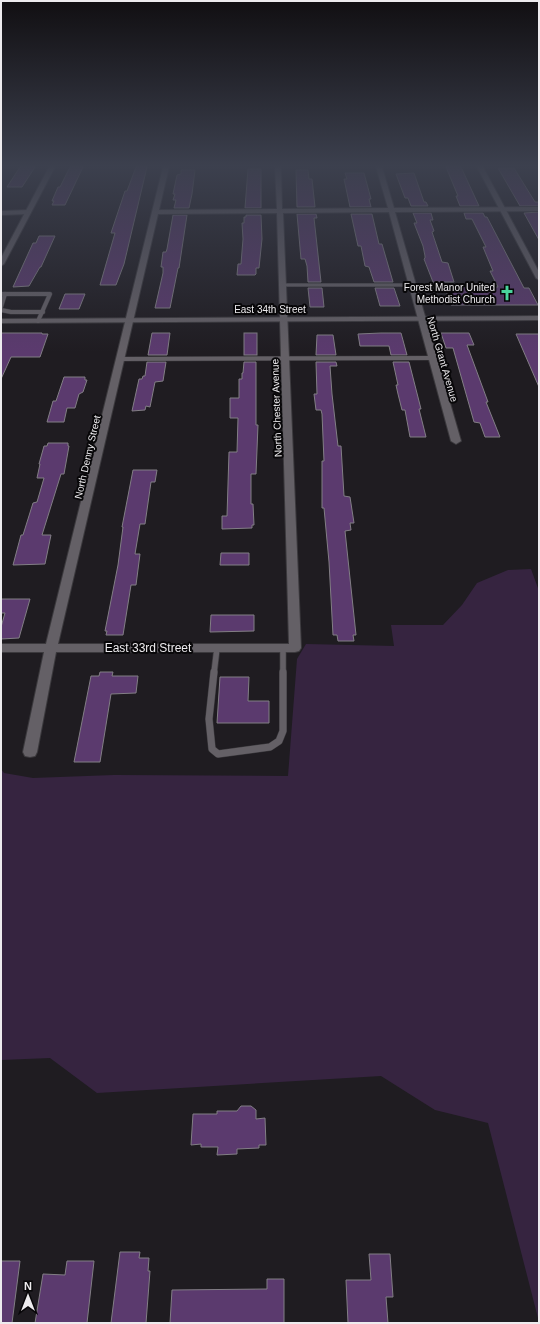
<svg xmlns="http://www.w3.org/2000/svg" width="540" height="1324" font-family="Arial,sans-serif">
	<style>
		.green { fill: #362440 }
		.building { fill: #5b3a6e; stroke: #827e85 }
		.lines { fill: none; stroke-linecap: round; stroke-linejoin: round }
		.service-far3-casing { stroke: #3b393d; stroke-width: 4 }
		.service-far2-casing { stroke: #3b393d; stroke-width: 5 }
		.service-far1-casing { stroke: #3b393d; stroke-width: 7 }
		.service-casing { stroke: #3b393d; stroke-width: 8 }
		.minor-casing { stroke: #3b393d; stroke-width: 2 }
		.tertiary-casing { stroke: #3b393d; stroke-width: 2 }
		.secondary-casing { stroke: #3b393d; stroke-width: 2 }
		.service-far3 { stroke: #646066; stroke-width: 3 }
		.service-far2 { stroke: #646066; stroke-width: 4 }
		.service-far1 { stroke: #646066; stroke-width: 5.5 }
		.service { stroke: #646066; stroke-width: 7 }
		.minor { fill: #646066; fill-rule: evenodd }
		.tertiary { fill: #646066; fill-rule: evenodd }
		.secondary { fill: #646066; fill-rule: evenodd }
		.labels { text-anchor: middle; stroke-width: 4; stroke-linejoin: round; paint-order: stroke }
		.far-poi-label { font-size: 10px; fill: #edebee; stroke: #080709; text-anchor: end }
		.far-street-label { font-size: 10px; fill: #edebee; stroke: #080709 }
		.street-label { font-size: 12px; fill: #edebee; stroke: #080709 }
	</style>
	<rect width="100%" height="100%" fill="#1f1c21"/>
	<path class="green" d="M531,569L539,591V1322L488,1123L435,1110L381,1076L97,1093L50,1058L1,1060V769L4,773L33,778L114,775L288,776L297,659L306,644L394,646L391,625H443L462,605L477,583L508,570Z"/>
	<g class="building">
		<path d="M20,167H35L22,187H7Z"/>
		<path d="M70,167H83L65,205H52L54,201H52L58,187H60Z"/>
		<path d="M136,167H147L124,264L116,285H100L115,233H111L125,191H127Z"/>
		<path d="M446,167H461L479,206H460L456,196H458Z"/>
		<path d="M498,168H514L535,202H539V206H520Z"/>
		<path d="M248,169H261V208H245Z"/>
		<path d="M181,170H195L192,194L189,208H174L176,200H173L175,194H173L177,175L181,174Z"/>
		<path d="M296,170H308L309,179H312L315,207H297Z"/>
		<path d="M345,173H364L371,199H369L371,207H350L344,179H347Z"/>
		<path d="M414,173L424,202H426L428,206H411L408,198H405L396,174Z"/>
		<path d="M539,212V240L524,213Z"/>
		<path d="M413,213H431L433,220H430L434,231L432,232L442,262L448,263L454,282H433L424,259L425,258V256L423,246L414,223H417Z"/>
		<path d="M464,213H483L485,217H487L524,288H529L538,305H451L445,287H498L490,271H493L483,247H486L472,219H466Z"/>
		<path d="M297,214H316L317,218H314L321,282H308L307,266L305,259H301Z"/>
		<path d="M351,214H372L379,244H382L393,282H374L369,267L365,266L361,246H358Z"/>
		<path d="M173,215H187L179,268H178L170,308H155L163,273V267H161L163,252H166L167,249Z"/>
		<path d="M246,215H261L262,239L259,268H256V274L255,275H237L238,264H241L243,239L242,223H244V217H246Z"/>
		<path d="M39,236H55L41,267H40L29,286L13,287L33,243H36Z"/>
		<path d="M308,288H322L324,307H310Z"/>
		<path d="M375,288H394L400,306H380Z"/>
		<path d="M65,294H85L79,309H59Z"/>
		<path d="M1,333H42V334H48L40,357H11L1,379Z"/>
		<path d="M152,333H170L167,355H148Z"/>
		<rect x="244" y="333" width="13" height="22"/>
		<path d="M381,333H401L407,355H391L389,346H360L358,334Z"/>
		<path d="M441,333H469L474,345H467L488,402H486L500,437H485L480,423L474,422L453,348H446Z"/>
		<path d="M516,334H539V387Z"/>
		<path d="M317,335H333L336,355H316Z"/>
		<path d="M147,362H166L163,381L155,382L150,407L146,406L145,410L132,411L139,379H142L143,376H145Z"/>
		<path d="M244,362H256V425H258L256,474H251V504H253L254,525H252V528L222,529V516H227L229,452H237L238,418H230V398H239V379H242V373H243Z"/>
		<path d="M316,362H336L337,366H330L332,394L338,446H341L344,496L350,497L354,523H350L351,530L345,531L356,635H353L354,641H338L337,635H333L329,562L324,508H322V461H324L322,414L321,410H316L314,394H317Z"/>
		<path d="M393,362H409L421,409H419L426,437H410L405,410H402L398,394L396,385H398Z"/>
		<path d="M64,377H85V380H87L83,392L79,394L75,408H67L64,422H47L53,401H56Z"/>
		<path d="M48,443H68V446H69L64,474H61L42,535H51L45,564L13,565L21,535H23L33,503L37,502L44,478H37L40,464H39L44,446H47Z"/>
		<path d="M133,470H157L155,482H151L145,524H140L135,554H140L136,585H131L123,635H106L107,631H105L118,565L123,527H122Z"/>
		<path d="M221,553H249V565H220Z"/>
		<path d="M1,599H30L19,638L1,639V627L5,613H1Z"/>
		<path d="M211,615H254V631L210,632Z"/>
		<path d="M100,672H113L112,676H138L136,693L111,694L100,762H74L91,676H99Z"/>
		<path d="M220,677H249L248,701H269V723H217Z"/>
		<path d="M241,1106H251L256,1110V1119L265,1118L266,1145H259V1148L237,1149V1154L217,1155L218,1147H201V1144L191,1145L193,1114H217V1111H237Z"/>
		<path d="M120,1252H140L139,1258H149L148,1271H150L146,1323H111Z"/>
		<path d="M369,1254H390L393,1297H386L388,1323H348L346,1280H371Z"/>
		<path d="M1,1261H20L12,1323H1Z"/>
		<path d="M67,1261H94L87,1323H35L43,1274L65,1275Z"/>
		<path d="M267,1279H284V1323H170L172,1290L267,1289Z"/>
	</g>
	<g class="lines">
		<defs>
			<path id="service-far3" d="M283,285H411"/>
			<g id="service-far2">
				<path d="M1,294H50L38,321"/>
				<path d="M1,307L5,294"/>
				<path d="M1,310L11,312H43"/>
				<path d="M121,359L433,358"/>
			</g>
			<g id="service-far1">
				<path d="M283,648V673"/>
				<path d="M214,673L217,648"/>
			</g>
			<path id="service" d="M214,672L209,719L212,749L218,754L270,747L279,741L283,731V672"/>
			<g id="minor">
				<path d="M163,167H169L159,210L277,209L275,167H281L282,209L388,208L376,167H382L394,208L539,207V211L395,212L461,441L456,444L451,441L389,212L283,213L301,648L299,651L295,652H56L37,752L35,756L30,757L25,756L23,752L44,652H1V644H46ZM277,213L289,644H58L158,214Z"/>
				<path d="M1,211L28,210L31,212L28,214L1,215Z"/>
			</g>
			<path id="tertiary" d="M477,167H483L539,272V280L536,278Z"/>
			<g id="secondary">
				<path d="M49,167H55L4,264L1,266V258Z"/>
				<path d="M539,316V320L1,323V319Z"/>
			</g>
		</defs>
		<use href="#service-far3" class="service-far3-casing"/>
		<use href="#service-far2" class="service-far2-casing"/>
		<use href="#service-far1" class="service-far1-casing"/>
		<use href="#service" class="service-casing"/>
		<use href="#minor" class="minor-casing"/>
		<use href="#tertiary" class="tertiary-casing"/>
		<use href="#secondary" class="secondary-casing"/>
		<use href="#service-far3" class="service-far3"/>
		<use href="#service-far2" class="service-far2"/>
		<use href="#service-far1" class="service-far1"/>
		<use href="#service" class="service"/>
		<use href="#minor" class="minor"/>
		<use href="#tertiary" class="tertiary"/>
		<use href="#secondary" class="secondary"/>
	</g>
	<linearGradient id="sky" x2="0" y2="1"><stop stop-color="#110f12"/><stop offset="0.47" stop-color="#3c404e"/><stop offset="1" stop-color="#3c404e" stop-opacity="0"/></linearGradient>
	<rect width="540" height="352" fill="url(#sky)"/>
	<defs>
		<symbol id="church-bare" viewBox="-9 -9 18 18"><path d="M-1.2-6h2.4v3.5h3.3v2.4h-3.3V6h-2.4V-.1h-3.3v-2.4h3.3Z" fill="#49d49c" stroke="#080709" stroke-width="2.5" paint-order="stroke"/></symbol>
	</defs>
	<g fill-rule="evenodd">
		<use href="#church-bare" x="496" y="282" width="22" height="22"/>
	</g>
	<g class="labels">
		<g class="far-poi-label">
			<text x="495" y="291">Forest Manor United<tspan x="495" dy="12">Methodist Church</tspan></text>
		</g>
		<g class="far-street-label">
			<text x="270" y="313">East 34th Street</text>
			<text transform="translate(443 359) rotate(74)" y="4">North Grant Avenue</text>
			<text transform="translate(276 408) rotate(-92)" y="4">North Chester Avenue</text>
			<text transform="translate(87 457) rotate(-77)" y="4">North Denny Street</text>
		</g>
		<g class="street-label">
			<text x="148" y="652">East 33rd Street</text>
		</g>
	</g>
	<rect width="540" height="1324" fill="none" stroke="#edebee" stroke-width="4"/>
	<g transform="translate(28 1296)" stroke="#080709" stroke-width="3" paint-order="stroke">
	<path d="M0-3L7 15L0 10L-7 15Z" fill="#edebee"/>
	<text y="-6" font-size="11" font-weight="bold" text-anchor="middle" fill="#edebee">N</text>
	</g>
</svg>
